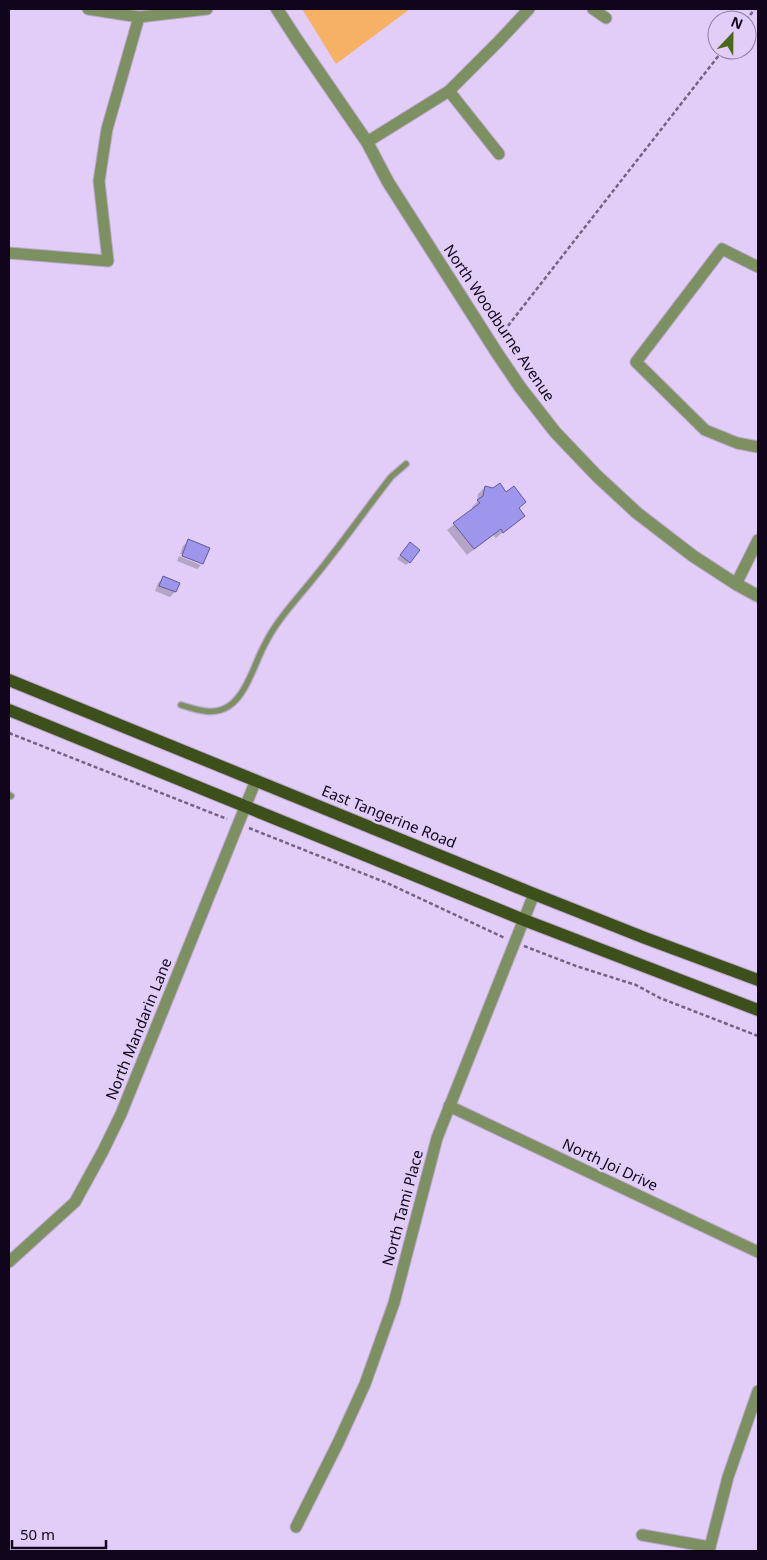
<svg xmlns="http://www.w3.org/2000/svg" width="767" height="1560" font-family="'Noto Sans',sans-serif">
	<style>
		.green { fill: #f7b164 }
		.shadow { fill: #0003 }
		.building { fill: #9e96ed; stroke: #605999 }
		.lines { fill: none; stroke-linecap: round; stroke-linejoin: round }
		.service-casing { stroke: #bca9cf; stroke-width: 8 }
		.minor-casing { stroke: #bca9cf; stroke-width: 13 }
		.tertiary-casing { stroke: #bca9cf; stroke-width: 14 }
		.primary-casing { stroke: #bca9cf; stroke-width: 14 }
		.path { stroke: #736383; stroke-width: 2.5; stroke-dasharray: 4 2.5; stroke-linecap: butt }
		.service { stroke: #7d9062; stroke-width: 5.5 }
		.minor { stroke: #7d9062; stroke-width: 11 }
		.tertiary { stroke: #7d9062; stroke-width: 12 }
		.primary { stroke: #3d501c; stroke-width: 12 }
		.labels { text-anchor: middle; stroke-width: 5; stroke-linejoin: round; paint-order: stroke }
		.street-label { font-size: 15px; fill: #11051b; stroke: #e1cdf7 }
	</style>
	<rect width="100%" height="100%" fill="#e1cdf7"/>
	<path class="green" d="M302,9H410L336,64Z"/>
	<g class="shadow">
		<path d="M485,487L518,509L523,516L496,538L493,535L467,555L447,530L473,509L472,507L477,502L478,494Z"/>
		<path d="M189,541L208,549L202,564V562L180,554L183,546Z"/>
		<path d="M407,547L409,562L406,565L397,559Z"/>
		<path d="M179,556L201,565L197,569L177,561Z"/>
		<path d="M163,578L178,584L175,592L170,597L155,591L158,583Z"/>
	</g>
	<g class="building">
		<path d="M500,483L506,492L514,486L526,502L519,508L525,516L503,533L501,529L474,549L453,523L480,503L477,500L483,496L485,486L493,488Z"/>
		<path d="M188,539L210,548L203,564L182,556Z"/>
		<path d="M410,542L420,550L410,563L400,555Z"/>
		<path d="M163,576L180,583L176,592L159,586Z"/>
	</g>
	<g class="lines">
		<defs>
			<g id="service">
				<path d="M181,705C197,710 214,716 229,706C247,694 255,662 265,644C278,618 299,597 317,574C343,542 366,509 391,477L406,464"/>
				<path d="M9,795L11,796"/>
			</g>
			<g id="minor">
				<path d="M88,9L139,17L207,9"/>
				<path d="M593,9L606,18"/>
				<path d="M449,91L499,154"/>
				<path d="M367,142L449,91L498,42L529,9"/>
				<path d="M9,253L108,261L99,181L107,129L139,17"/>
				<path d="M758,267L722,249L636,362L705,430L737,443L758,447"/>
				<path d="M736,584L758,540"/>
				<path d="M449,1106L758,1252"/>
				<path d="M9,1262L75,1202L103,1151L121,1114L256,780"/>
				<path d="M296,1527L338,1443L365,1384L394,1303L437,1138L534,894"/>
				<path d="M642,1535L710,1547"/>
				<path d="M709,1551L728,1477L758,1391"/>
			</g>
			<path id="tertiary" d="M277,9L297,40L367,142L388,182L497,353L520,387L555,432L597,476L637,513L693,556L736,584L758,596"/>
			<g id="primary">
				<path d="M9,680L534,894L645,938L758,980"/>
				<path d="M9,710L524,920L758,1010"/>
			</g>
		</defs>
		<use href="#service" class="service-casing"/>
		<use href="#minor" class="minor-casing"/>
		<use href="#tertiary" class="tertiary-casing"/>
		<use href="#primary" class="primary-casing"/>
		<g class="path">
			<path d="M746,20L755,9"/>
			<path d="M504,331L723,50"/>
			<path d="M9,733L227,819"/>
			<path d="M249,828L387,883L505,938"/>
			<path d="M524,946L576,966L636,985L660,998L758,1036"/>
		</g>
		<use href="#service" class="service"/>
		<use href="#minor" class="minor"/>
		<use href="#tertiary" class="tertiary"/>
		<use href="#primary" class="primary"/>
	</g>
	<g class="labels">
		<g class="street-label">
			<text transform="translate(499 323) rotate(56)" y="5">North Woodburne Avenue</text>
			<text transform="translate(389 817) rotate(22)" y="5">East Tangerine Road</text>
			<text transform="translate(139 1029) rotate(-68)" y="5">North Mandarin Lane</text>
			<text transform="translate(610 1165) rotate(25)" y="5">North Joi Drive</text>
			<text transform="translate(403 1208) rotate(-75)" y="5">North Tami Place</text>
		</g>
	</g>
	<rect width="767" height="1560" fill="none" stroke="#11051b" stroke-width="20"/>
	<g transform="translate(732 35) rotate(22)"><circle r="24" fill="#e1cdf7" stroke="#8e7d9f"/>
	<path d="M0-4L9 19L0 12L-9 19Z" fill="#4c6719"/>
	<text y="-8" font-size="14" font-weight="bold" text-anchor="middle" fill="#11051b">N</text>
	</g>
	<path d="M12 1540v8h94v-8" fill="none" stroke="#11051b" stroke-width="2.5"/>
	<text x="20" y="1540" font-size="15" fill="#11051b" stroke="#e1cdf7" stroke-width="4" paint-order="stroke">50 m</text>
</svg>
